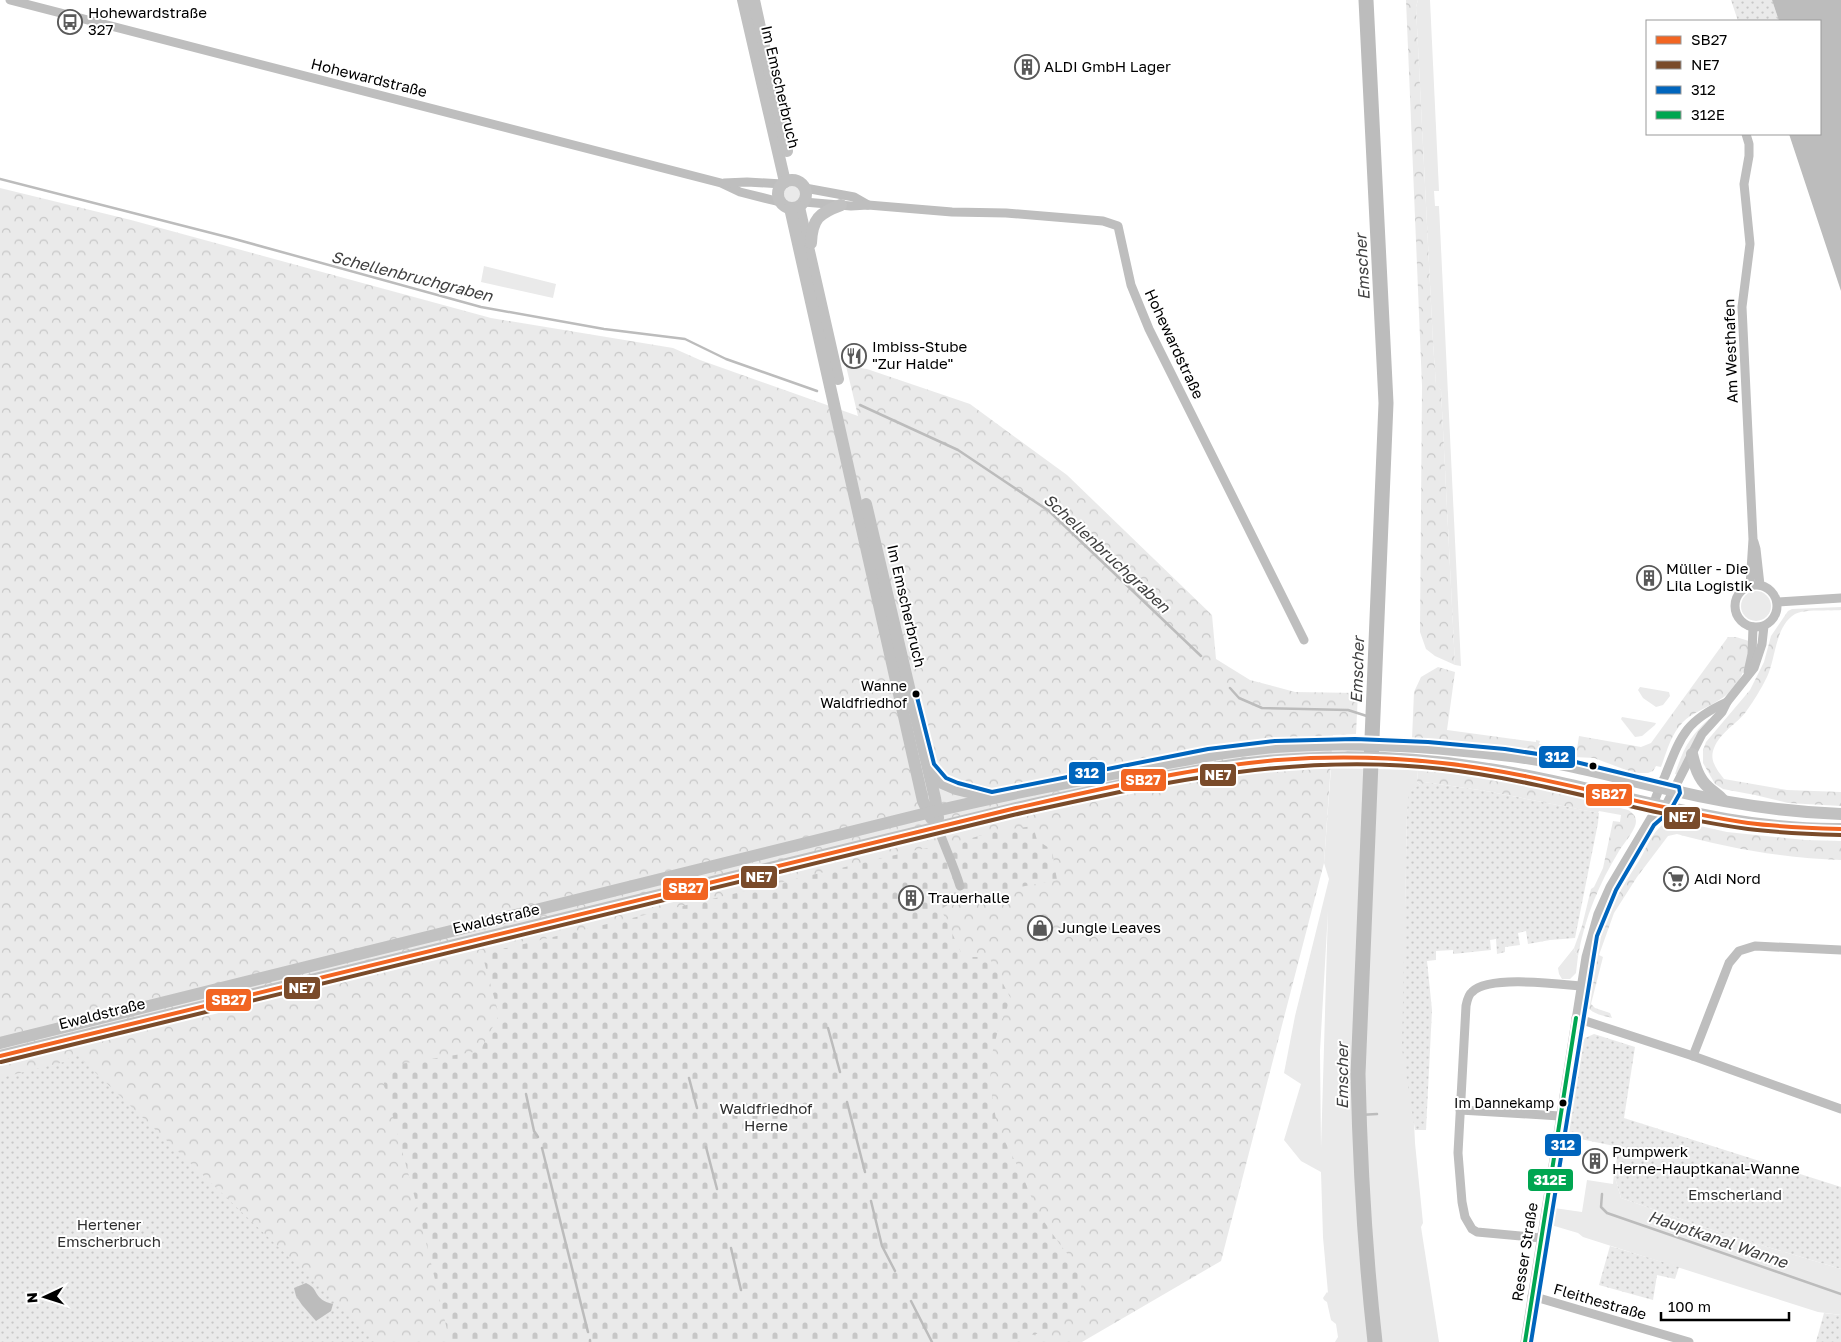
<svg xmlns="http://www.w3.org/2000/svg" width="1841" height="1342" font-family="'Golos Text',sans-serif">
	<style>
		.grass { fill: #eaeaea; fill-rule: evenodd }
		.forest { fill: url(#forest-crowns) }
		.cemetery { fill: url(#cemetery-stones) }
		.park { fill: url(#park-dots) }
		.water { fill: #bcbcbc }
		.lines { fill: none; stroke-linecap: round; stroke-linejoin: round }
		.stream { stroke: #bcbcbc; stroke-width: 2.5 }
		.river { stroke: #bcbcbc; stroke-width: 15 }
		.street { stroke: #bebebe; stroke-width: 9 }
		.secondary { stroke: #c1c1c1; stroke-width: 12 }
		.bus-1-casing { stroke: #fff; stroke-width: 8 }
		.bus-2-casing { stroke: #fff; stroke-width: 8 }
		.bus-3-casing { stroke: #fff; stroke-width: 8 }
		.bus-4-casing { stroke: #fff; stroke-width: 8 }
		.bus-1 { stroke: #f26522; stroke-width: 4 }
		.bus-2 { stroke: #7a4b2a; stroke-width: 4 }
		.bus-3 { stroke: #0065bd; stroke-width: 4 }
		.bus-4 { stroke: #00a651; stroke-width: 4 }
		.bus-dot { fill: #000; stroke: #fff; stroke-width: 2 }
		.labels { text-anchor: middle; stroke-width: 4; stroke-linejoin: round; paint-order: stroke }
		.bus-label { font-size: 14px; fill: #000; stroke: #fff; text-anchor: end }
		.poi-label { font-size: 15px; fill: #000; stroke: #fff; text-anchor: start }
		.street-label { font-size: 15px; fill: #000; stroke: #fff }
		.park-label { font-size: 15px; fill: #2f2f2f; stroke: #fff }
		.water-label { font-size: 16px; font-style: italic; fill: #404040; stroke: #fff }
		.line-badge { stroke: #fff; stroke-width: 2 }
		.badge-label { font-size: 14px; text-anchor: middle; font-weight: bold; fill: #fff }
	</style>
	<defs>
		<pattern id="forest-crowns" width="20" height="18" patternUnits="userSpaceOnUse" patternTransform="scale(1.25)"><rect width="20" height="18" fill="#eaeaea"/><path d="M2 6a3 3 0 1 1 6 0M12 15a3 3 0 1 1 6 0" fill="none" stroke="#c7c7c7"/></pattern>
		<pattern id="cemetery-stones" width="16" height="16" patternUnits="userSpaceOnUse" patternTransform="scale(1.25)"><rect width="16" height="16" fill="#eaeaea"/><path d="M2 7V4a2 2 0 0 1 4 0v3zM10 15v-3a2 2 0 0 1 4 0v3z" fill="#c7c7c7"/></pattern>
		<pattern id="park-dots" width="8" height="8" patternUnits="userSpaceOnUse" patternTransform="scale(1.25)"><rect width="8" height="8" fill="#eaeaea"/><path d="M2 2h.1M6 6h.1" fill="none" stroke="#c7c7c7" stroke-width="1.8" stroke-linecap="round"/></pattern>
	</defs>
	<rect width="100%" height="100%" fill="#fff"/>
	<g class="grass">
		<path d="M1418,0H1430L1439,191H1434L1435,206H1439L1461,666L1455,665L1441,390L1436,385L1433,343L1416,7Z"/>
		<circle cx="793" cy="194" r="9"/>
		<path d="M484,266L556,284L553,298L481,282Z"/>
		<circle cx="1756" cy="606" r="15"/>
		<path d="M1640,687L1669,692L1670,696L1663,705L1656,707L1643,698L1638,690Z"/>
		<path d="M1622,717L1656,723L1655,725L1642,736L1635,737L1621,719Z"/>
		<path d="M1709,719H1711L1679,775L1675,774C1683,749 1690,736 1709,719Z"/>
		<path d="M1331,768L1418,770L1417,782L1420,785L1411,791L1407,812L1405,921L1415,1143L1423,1223L1421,1227L1439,1342H1335L1338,1337L1336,1324L1331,1320L1327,1302L1324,1300L1323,1298L1327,1292L1328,1293L1323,1237L1321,1172L1301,1161L1284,1140L1301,1084L1284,1073L1295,1016L1329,879L1324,863ZM1328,911L1321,1149L1320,1051Z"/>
		<path d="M1574,948L1575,952L1578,956L1576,973L1570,979H1562L1559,974L1558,968Z"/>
		<path d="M1614,1174L1621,1198L1721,1233L1841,1269V1315L1818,1312L1583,1237L1578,1233L1551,1225L1554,1208L1582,1212L1587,1180L1613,1184Z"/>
	</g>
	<g class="forest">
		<path d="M1406,0H1418L1416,7L1433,343L1436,384L1441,390L1455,665L1435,656L1426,649L1420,632L1422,386Z"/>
		<path d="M0,188L131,220L491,318L673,348L700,360L858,416L846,366L867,369L970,404L1067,475L1212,615L1216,659L1250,680L1295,692L1358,693L1356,734L1333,735L1324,863L1221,1261L1082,1342H0Z"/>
		<path d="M1841,607V610C1830,611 1804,609 1795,614C1775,626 1776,658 1767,677C1761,689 1753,702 1745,713C1734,726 1718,734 1713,751C1710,762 1718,771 1724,779L1787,790L1841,792V806L1788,803L1755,795L1723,789L1715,784L1703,763V750L1706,742L1750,690L1764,662L1771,636L1788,611L1792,609Z"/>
		<path d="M1728,637H1736L1749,641C1749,666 1739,690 1716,702C1705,709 1692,713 1683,722C1671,734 1667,751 1661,767L1656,766L1653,771L1648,773H1634L1594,758L1574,757L1512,749L1412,739L1414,692L1421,677L1438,667L1455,672L1447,730L1536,742V740L1540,741L1539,744L1577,749L1579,736L1641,747L1651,743Z"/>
		<path d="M1418,770C1489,776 1558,792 1627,809C1631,812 1636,815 1636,821C1636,830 1624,843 1619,851C1599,884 1585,917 1578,956L1575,952L1574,948L1582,926L1591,889L1594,887L1603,868L1613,821L1620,822L1621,815L1599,811L1598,813L1486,791L1424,782L1420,785L1417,782Z"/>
		<path d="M1673,820L1727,832L1805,840L1841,841V860C1789,859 1727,848 1677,834L1668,836L1637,877L1614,913L1599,955L1603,957L1591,1004L1595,1008L1610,1013L1612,1018C1605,1016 1592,1014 1588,1007C1584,999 1588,986 1590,977C1598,925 1613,902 1640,859C1648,845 1656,823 1673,820Z"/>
	</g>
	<path class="cemetery" d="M1033,826L1037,840L1052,850L1057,880L958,899L941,909L963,957H989L1011,999L999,1026L992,1054L990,1082L997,1126L1023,1177L1038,1213L1061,1246L1075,1263L1082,1283L1076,1309L1064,1320L1044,1332L1006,1342H450L420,1217L383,1080L400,1064L480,1051L499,1015L482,954L916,850L962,843L972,838L993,832Z"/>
	<g class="park">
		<path d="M1731,0H1772L1779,21H1738Z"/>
		<path d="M1424,782L1486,791L1599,813L1598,823L1575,938L1550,940L1528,944L1526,931L1518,933L1520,945L1505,947V952L1497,954L1496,939L1490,940L1491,950L1453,954V950L1436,951V960L1427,961L1432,1010L1426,1130H1415L1402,1049L1407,812L1409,792Z"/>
		<path d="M1594,1034L1635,1047L1624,1118L1841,1187V1269L1721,1233L1621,1198L1614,1174L1619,1147L1566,1136L1580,1045L1585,1038Z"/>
		<path d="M75,1053L378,1342H0V1078L64,1062Z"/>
		<path d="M1610,1246L1679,1267L1675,1279L1657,1275L1653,1300L1599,1285Z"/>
		<path d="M1824,1313L1841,1315V1342H1816Z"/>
	</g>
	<g class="water">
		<path d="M1772,0H1841V291L1789,134H1820V21H1779Z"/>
		<path d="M306,1283C320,1289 312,1299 333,1304L331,1311L316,1321L302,1305L296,1296L294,1288Z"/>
	</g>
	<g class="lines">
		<g class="stream">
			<path d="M0,179L231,238L481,307L604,329L685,339L726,359L817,391"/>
			<path d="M860,405L958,450L1049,511L1201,656"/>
			<path d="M1230,688L1239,698L1262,708L1348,710L1373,718"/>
			<path d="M828,1028L840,1072"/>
			<path d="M689,1078L697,1108"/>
			<path d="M526,1094L534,1131L538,1137"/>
			<path d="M847,1102L865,1172"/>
			<path d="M1359,1115L1377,1114"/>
			<path d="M706,1147L717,1189"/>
			<path d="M542,1148L588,1332"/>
			<path d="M1602,1194L1601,1207L1607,1213L1841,1294"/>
			<path d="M871,1201L882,1246L895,1271"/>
			<path d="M731,1248L741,1290"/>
			<path d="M911,1301L932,1342"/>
			<path d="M590,1340V1342"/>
		</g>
		<path class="river" d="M1366,0L1386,403L1358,1074C1360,1164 1365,1253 1375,1342"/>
		<g class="street">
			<path d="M10,0L721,183L740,192L780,202"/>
			<path d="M1746,134L1749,144V156L1744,184L1750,244L1742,307L1753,539L1750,586"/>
			<path d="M724,183L747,182L782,184"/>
			<path d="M805,188L854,197L868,205"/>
			<path d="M804,202L851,206L868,205L952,212L1006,213L1103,221L1118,226L1131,285L1149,329L1304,640"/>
			<path d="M1754,542L1756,549L1760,585"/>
			<circle cx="1756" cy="606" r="21"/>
			<path d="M1777,602L1841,598"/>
			<path d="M1748,672L1752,654L1753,627"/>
			<path d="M1653,809C1654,798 1660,787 1665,776C1681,736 1685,721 1727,702"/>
			<path d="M938,828C945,848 954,866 960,886"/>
			<path d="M1576,1018L1693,1056L1841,1109"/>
			<path d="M1693,1056L1729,963L1739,951L1755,946L1841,950"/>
			<path d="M1460,1110L1560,1116"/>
			<path d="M1541,1238L1477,1232L1472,1229L1465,1217L1462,1202L1458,1153L1466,1006C1467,1001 1468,995 1472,992C1489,975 1558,984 1581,986"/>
			<path d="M1532,1296L1689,1342"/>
			<path d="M1525,1342L1586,957L1598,914L1610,887L1651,818L1665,807L1702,734L1722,712L1727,702L1754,668L1762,644L1764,626"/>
		</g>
		<g class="secondary">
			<path d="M743,0L785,182"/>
			<path d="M754,0L787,151"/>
			<circle cx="792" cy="194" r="14"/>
			<path d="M799,207L838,379"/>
			<path d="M790,208L923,801L931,818"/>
			<path d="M811,243C812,219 819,213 841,205"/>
			<path d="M866,504L935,798L938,818"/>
			<path d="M1692,754C1695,766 1698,778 1708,787C1713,792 1718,794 1723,800"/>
			<path d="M928,767L942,783L956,789L989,797"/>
			<path d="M0,1043L927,813C995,797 1064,783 1132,770C1179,761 1227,751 1275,747C1350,741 1427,746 1502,755C1559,761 1615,777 1671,790C1726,803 1784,812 1841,814"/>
			<path d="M0,1056L1012,809C1079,794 1146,779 1214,768C1297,754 1393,754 1475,767C1598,784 1716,831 1841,829"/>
		</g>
		<defs>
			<path id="bus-1" d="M0,1056L1012,809C1100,789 1188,768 1278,760C1332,756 1387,757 1442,763C1546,774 1645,808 1748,823C1779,827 1810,828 1841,829"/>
			<path id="bus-2" d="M1,1062L1013,815C1158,783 1293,752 1443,769C1546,781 1645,815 1748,829C1779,833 1810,834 1841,835"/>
			<path id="bus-3" d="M916,693L934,764L946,778L958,783L992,792L1208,749L1275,741L1355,739L1428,742L1505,749L1551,756L1679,787L1680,793L1670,811L1654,825L1616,890L1597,936L1531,1342"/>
			<path id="bus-4" d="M1525,1342L1576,1018"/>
		</defs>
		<use href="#bus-1" class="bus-1-casing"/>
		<use href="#bus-2" class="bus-2-casing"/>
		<use href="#bus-3" class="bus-3-casing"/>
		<use href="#bus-4" class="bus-4-casing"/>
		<use href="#bus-1" class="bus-1"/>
		<use href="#bus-2" class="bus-2"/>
		<use href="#bus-3" class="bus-3"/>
		<use href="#bus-4" class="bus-4"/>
	</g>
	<defs>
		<symbol id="bus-ring" viewBox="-11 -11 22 22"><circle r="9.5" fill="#fff" stroke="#595959" stroke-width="1.5"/><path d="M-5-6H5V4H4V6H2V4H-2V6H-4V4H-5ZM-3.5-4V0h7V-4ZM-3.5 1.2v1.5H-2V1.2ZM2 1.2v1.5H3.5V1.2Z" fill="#595959"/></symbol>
		<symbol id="building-ring" viewBox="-11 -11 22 22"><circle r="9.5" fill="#fff" stroke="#595959" stroke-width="1.5"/><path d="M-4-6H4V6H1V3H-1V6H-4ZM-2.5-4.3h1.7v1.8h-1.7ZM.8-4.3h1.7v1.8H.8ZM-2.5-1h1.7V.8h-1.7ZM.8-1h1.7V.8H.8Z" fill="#595959"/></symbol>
		<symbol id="restaurant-ring" viewBox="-11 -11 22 22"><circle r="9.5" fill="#fff" stroke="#595959" stroke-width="1.5"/><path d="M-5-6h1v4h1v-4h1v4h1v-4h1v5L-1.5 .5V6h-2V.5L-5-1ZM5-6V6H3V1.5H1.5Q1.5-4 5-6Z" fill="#595959"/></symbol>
		<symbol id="supermarket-ring" viewBox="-11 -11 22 22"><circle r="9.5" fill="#fff" stroke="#595959" stroke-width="1.5"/><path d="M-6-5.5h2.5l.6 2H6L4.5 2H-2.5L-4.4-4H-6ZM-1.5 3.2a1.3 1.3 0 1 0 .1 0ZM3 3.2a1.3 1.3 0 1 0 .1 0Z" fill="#595959"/></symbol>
		<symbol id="shop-ring" viewBox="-11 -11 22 22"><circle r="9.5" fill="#fff" stroke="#595959" stroke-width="1.5"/><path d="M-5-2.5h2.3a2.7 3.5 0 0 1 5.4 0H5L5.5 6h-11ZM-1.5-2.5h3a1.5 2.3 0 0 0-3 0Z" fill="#595959"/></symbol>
	</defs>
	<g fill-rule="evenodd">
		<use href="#bus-ring" x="56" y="8" width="28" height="28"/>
		<use href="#building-ring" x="1013" y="53" width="28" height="28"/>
		<use href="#restaurant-ring" x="840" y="342" width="28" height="28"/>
		<use href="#building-ring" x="1635" y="564" width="28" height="28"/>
		<use href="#supermarket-ring" x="1662" y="865" width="28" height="28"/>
		<use href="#building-ring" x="897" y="884" width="28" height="28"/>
		<use href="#shop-ring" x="1026" y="914" width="28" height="28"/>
		<use href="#building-ring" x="1581" y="1147" width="28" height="28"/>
	</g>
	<g class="bus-dot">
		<circle cx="916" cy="694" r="4.5"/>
		<circle cx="1593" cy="766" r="4.5"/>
		<circle cx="1563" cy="1103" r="4.5"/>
	</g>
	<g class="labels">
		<g class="bus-label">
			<text x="907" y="691">Wanne<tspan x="907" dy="17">Waldfriedhof</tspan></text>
			<text x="1554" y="1108">Im Dannekamp</text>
		</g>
		<g class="poi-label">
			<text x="88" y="18">Hohewardstraße<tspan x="88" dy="17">327</tspan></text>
			<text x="1044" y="72">ALDI GmbH Lager</text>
			<text x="872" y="352">Imbiss-Stube<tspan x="872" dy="17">"Zur Halde"</tspan></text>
			<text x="1666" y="574">Müller - Die<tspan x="1666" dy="17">Lila Logistik</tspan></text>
			<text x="1694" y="884">Aldi Nord</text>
			<text x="928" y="903">Trauerhalle</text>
			<text x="1058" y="933">Jungle Leaves</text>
			<text x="1612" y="1157">Pumpwerk<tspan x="1612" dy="17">Herne-Hauptkanal-Wanne</tspan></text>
		</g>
		<g class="street-label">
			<text transform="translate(369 78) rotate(14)" y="5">Hohewardstraße</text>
			<text transform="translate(780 87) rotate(77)" y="5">Im Emscherbruch</text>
			<text transform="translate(1174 344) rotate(65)" y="5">Hohewardstraße</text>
			<text transform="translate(1731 351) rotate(-92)" y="5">Am Westhafen</text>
			<text transform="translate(906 606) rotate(77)" y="5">Im Emscherbruch</text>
			<text transform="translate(496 919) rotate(-13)" y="5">Ewaldstraße</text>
			<text transform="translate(102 1014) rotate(-14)" y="5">Ewaldstraße</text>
			<text transform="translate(1525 1252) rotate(-81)" y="5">Resser Straße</text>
			<text transform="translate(1600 1302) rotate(16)" y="5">Fleithestraße</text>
		</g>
		<g class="park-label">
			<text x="766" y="1114">Waldfriedhof<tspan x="766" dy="17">Herne</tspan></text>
			<text x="1735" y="1200">Emscherland</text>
			<text x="109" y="1230">Hertener<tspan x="109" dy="17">Emscherbruch</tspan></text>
		</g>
		<g class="water-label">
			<text transform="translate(1362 267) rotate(-93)" y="6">Emscher</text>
			<text transform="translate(412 276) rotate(14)" y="6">Schellenbruchgraben</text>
			<text transform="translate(1107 553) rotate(43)" y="6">Schellenbruchgraben</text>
			<text transform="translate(1357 670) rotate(-88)" y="6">Emscher</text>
			<text transform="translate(1342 1076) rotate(-90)" y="6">Emscher</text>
			<text transform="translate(1718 1239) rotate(19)" y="6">Hauptkanal Wanne</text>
		</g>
	</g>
	<g class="line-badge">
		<rect x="1538" y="745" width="38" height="24" rx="5" fill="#0065bd"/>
		<rect x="1068" y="761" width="38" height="24" rx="5" fill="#0065bd"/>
		<rect x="1199" y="763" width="38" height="24" rx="5" fill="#7a4b2a"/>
		<rect x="1120" y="768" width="47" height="24" rx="5" fill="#f26522"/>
		<rect x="1585" y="783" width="48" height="24" rx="5" fill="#f26522"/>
		<rect x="1663" y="806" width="38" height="24" rx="5" fill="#7a4b2a"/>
		<rect x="740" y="865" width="38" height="24" rx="5" fill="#7a4b2a"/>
		<rect x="662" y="877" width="47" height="24" rx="5" fill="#f26522"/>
		<rect x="283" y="976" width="38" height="24" rx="5" fill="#7a4b2a"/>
		<rect x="205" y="988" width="47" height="24" rx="5" fill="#f26522"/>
		<rect x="1544" y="1133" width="38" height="24" rx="5" fill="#0065bd"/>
		<rect x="1527" y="1168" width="47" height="24" rx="5" fill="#00a651"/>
	</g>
	<g class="badge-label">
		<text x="1557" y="762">312</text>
		<text x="1087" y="778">312</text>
		<text x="1218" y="780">NE7</text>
		<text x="1143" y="785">SB27</text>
		<text x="1609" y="799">SB27</text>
		<text x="1682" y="822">NE7</text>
		<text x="759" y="882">NE7</text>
		<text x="686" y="893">SB27</text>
		<text x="302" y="993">NE7</text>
		<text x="229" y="1005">SB27</text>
		<text x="1563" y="1150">312</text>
		<text x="1550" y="1185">312E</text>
	</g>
	<rect x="1646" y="20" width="175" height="115" fill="#ffffff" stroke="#999999"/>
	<rect x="1656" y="36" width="25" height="8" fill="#f26522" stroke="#999999"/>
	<text x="1691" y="45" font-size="15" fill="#000000">SB27</text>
	<rect x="1656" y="61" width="25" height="8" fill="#7a4b2a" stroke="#999999"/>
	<text x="1691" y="70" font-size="15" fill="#000000">NE7</text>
	<rect x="1656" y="86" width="25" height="8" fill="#0065bd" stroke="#999999"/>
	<text x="1691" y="95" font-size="15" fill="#000000">312</text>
	<rect x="1656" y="111" width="25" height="8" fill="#00a651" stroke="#999999"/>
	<text x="1691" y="120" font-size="15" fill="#000000">312E</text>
	<g transform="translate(45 1297) rotate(266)" stroke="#ffffff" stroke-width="4" paint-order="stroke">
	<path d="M0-4L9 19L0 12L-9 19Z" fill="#000000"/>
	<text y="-8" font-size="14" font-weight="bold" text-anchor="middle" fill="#000000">N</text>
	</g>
	<path d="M1661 1312v8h128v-8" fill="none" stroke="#000000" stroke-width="2.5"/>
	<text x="1668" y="1312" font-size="15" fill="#000000" stroke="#ffffff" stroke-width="4" paint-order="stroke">100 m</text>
</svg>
